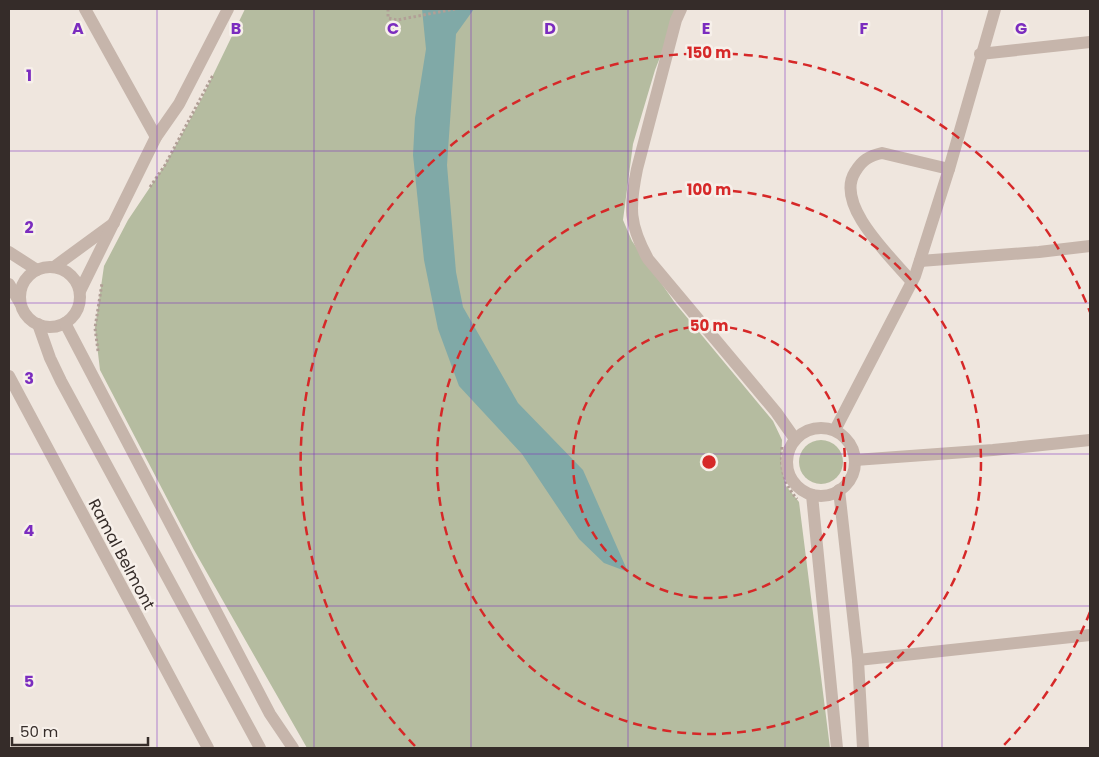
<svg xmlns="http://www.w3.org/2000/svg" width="1099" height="757" font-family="Poppins,sans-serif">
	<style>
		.green { fill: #b5bca0 }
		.water { fill: #80a9a7 }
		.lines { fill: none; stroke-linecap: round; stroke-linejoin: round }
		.path { stroke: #b19f96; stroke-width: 3; stroke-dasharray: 2.5 2.5; stroke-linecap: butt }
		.street { stroke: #c6b5ab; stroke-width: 12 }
		.grid { fill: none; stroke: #7b2cbf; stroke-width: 1; stroke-opacity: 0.55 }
		.ring { fill: none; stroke: #d62828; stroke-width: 2.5; stroke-dasharray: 9 6 }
		.labels { text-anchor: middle; stroke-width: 5; stroke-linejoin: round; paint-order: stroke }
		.street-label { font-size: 16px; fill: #352c29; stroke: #f7f0ea }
		.grid-label { font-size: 16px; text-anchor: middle; font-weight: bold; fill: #7b2cbf; stroke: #f7f0ea; stroke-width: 5; stroke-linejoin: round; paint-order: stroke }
		.centre { fill: #d62828; stroke: #f7f0ea; stroke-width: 2.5 }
		.ring-label { font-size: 15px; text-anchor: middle; font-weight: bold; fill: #d62828; stroke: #f7f0ea; stroke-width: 5; stroke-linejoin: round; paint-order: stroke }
	</style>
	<rect width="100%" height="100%" fill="#efe6de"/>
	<g class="green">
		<path d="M245,9H679L655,70L633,144L623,220L632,241L675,303L773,421L782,440L781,463L786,486L799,502L830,748H307L194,550L100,370L95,328L104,266L128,220L165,165L202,98Z"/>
		<circle cx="821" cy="462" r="22"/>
	</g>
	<path class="water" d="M422,9H474L456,34L447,165L456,272L463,307L518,403L583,470L628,572L604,563L579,539L522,454L459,386L438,329L424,260L413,155L415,118L426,49Z"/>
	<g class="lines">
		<g class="path">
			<path d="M388,9V18L397,20L455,9"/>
			<path d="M150,187L165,165L213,75"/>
			<path d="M98,351L95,328L102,283"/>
			<path d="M782,447C780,469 783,482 797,499"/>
		</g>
		<g class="street">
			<path d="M85,9L156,137"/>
			<path d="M681,9L676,20L637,169C629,208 629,224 648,259L776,412L795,439"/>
			<path d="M980,54L1090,42"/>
			<path d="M9,252L37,270"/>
			<path d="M920,261L1039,252L1090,246"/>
			<path d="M54,267L114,223"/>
			<circle cx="50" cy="297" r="30"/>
			<path d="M912,282C892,258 834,205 855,172C862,160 869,156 882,153L949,169"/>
			<path d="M9,284L20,303"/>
			<path d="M80,291L156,137L179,104L228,9"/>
			<path d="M65,323L270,714L293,748"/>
			<path d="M38,324L50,358L61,381L260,748"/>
			<path d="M9,376L208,748"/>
			<circle cx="821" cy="462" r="34"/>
			<path d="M835,430L915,276L949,169L995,9"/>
			<path d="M855,460L993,450L1090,440"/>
			<path d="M839,490L858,660L863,748"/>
			<path d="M812,495L837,748"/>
			<path d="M858,660L1090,635"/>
		</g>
	</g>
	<path class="grid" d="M157,9V748M314,9V748M471,9V748M628,9V748M785,9V748M942,9V748M9,151H1090M9,303H1090M9,454H1090M9,606H1090"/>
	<g class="ring">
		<circle cx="709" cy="462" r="136"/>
		<circle cx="709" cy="462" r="272"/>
		<path d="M1090 612A409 409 0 0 1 1003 746M415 746A409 409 0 1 1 1090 312"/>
	</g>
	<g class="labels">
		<g class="street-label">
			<text transform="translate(122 554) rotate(62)" y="6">Ramal Belmont</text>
		</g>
	</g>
	<g class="grid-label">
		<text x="78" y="34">A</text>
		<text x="236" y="34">B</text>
		<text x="393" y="34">C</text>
		<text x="550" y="34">D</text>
		<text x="706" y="34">E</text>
		<text x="864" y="34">F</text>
		<text x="1021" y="34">G</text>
		<text x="29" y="81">1</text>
		<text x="29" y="233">2</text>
		<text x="29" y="384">3</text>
		<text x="29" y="536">4</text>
		<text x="29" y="687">5</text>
	</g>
	<circle cx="709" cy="462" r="8" class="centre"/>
	<g class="ring-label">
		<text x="709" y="58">150 m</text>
		<text x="709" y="195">100 m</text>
		<text x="709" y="331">50 m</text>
	</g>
	<rect width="1099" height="757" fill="none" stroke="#352c29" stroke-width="20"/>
	<path d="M12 737v8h136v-8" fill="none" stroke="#352c29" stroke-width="2.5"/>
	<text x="20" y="737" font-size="15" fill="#352c29" stroke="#f7f0ea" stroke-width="4" paint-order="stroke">50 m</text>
</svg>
